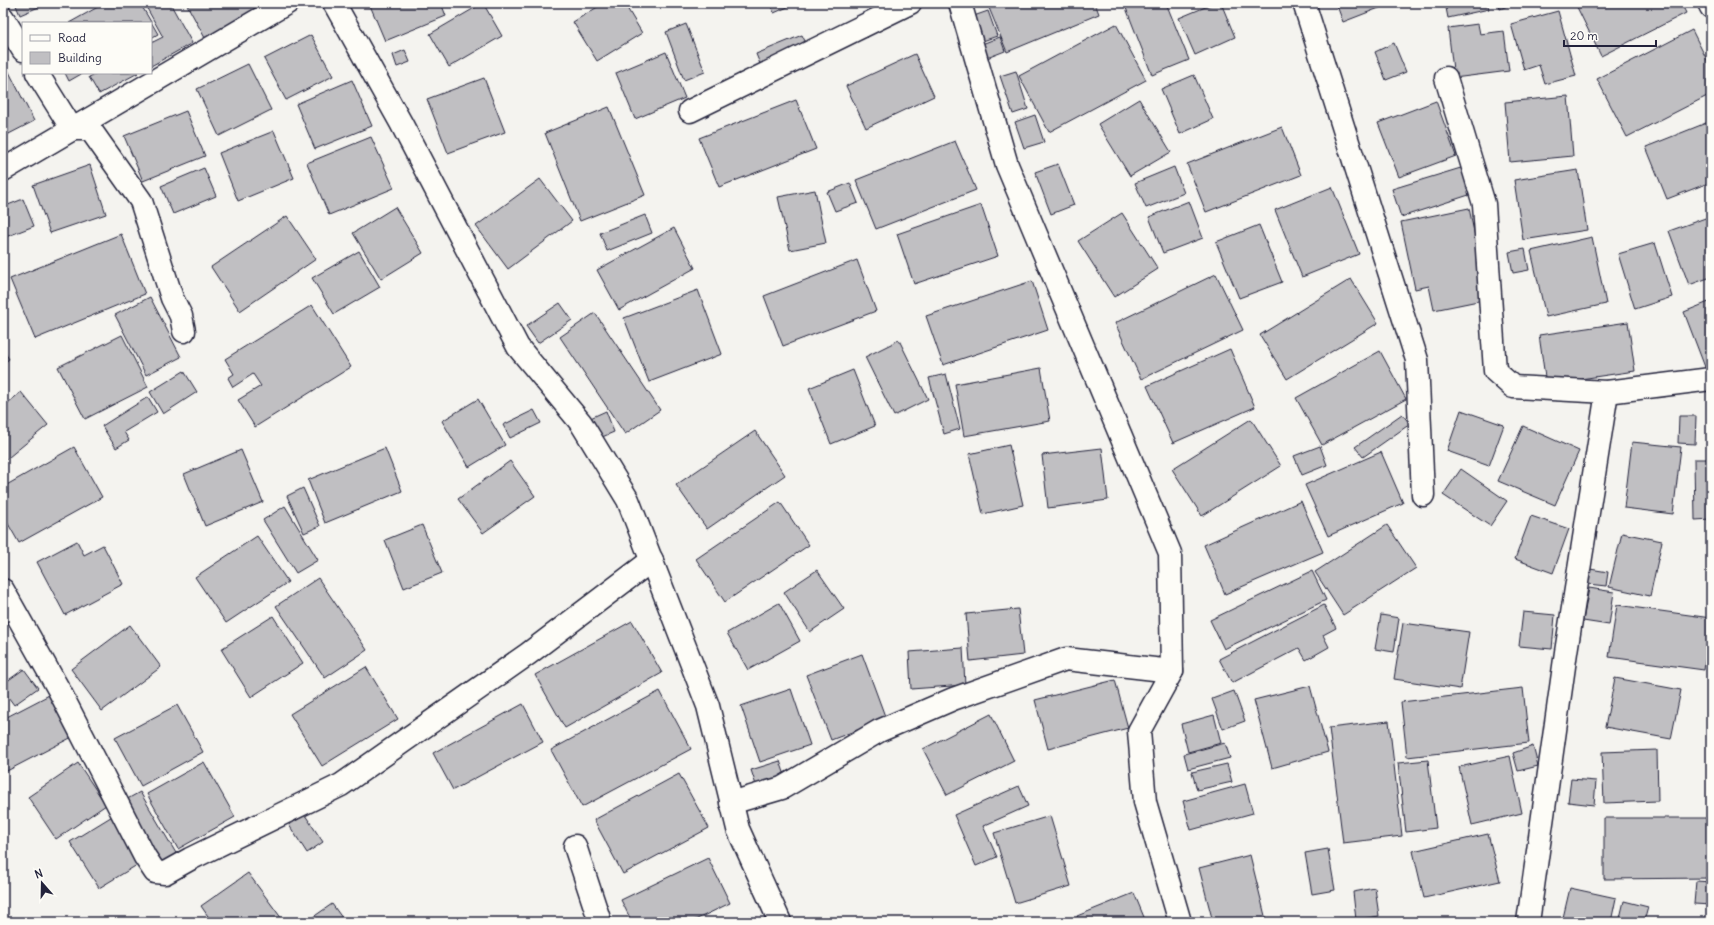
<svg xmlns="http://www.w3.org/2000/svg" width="1714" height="925" font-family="Delius,sans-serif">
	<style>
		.building { fill: #c0bfc2; stroke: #22223b }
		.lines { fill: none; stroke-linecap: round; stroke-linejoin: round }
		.street-casing { stroke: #22223b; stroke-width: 25 }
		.street { stroke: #fdfcf7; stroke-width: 22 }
	</style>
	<rect width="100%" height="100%" fill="#f4f3ef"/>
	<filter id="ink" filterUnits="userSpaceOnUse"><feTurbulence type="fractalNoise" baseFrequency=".025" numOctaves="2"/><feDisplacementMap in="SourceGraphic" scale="8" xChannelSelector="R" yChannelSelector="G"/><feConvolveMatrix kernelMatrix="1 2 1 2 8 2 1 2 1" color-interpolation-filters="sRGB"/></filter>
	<g filter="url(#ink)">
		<g class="building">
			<path d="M15,3H48L20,15Z"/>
			<path d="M105,3H140L158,34L151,38V23H69Z"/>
			<path d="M144,3H170L192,43L151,66V43L163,37Z"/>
			<path d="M186,3H270L205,38Z"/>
			<path d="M369,3H441L446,16L385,41Z"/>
			<path d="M483,3L502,36L449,67L430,34Z"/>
			<path d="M604,3H624L642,33L597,61L573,22Z"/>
			<path d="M770,3H797L774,13Z"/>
			<path d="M987,3H1095L1099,14L1007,52Z"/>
			<path d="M1139,3H1166L1189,60L1152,75L1126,8Z"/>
			<path d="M1215,3H1221L1235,37L1195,55L1179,18Z"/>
			<path d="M1336,3H1392L1343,22Z"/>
			<path d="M1445,3H1487L1489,9L1448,18Z"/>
			<path d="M1498,3H1515L1500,9Z"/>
			<path d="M1575,3H1681L1686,13L1601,56Z"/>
			<path d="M988,11L997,36L980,42L971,17Z"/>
			<path d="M1558,11L1576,76L1545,84L1539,65L1524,70L1511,24Z"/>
			<path d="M686,24L705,72L684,80L666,32Z"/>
			<path d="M1116,24L1146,80L1049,132L1019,76Z"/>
			<path d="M1478,24L1480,34L1504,31L1509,71L1454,78L1448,28Z"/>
			<path d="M1692,30L1711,68V94L1627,137L1597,79Z"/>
			<path d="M311,35L333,76L286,100L264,59Z"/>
			<path d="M802,35L809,49L762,69L756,54Z"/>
			<path d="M1000,37L1005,51L987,58L982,44Z"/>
			<path d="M1394,43L1406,72L1386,80L1375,52Z"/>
			<path d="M405,50L410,62L397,67L393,55Z"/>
			<path d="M666,52L685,98L635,119L616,73Z"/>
			<path d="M915,54L934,96L866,128L846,86Z"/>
			<path d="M5,64L34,121L3,137V65Z"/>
			<path d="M248,64L271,110L219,136L197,89Z"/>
			<path d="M1016,71L1028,109L1013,114L1000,76Z"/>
			<path d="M65,73H83L69,81Z"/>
			<path d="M97,73H138L99,94L89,77Z"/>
			<path d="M1194,75L1213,119L1180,134L1161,89Z"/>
			<path d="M484,78L505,132L448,153L427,99Z"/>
			<path d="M352,80L372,126L315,149L296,104Z"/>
			<path d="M1568,96L1573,156L1510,162L1505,102Z"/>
			<path d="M1139,99L1171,152L1130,176L1098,124Z"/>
			<path d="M796,100L816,149L719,187L699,138Z"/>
			<path d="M1436,101L1456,156L1399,177L1378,123Z"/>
			<path d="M609,107L645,195L580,221L545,133Z"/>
			<path d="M186,111L205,156L143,181L124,136Z"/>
			<path d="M1035,115L1044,142L1024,148L1015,122Z"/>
			<path d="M1711,121V182L1667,199L1646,147Z"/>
			<path d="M1282,127L1301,175L1206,212L1187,164Z"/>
			<path d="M274,131L294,178L238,201L219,153Z"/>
			<path d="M371,137L394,188L329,215L307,163Z"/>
			<path d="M955,141L976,190L876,229L856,180Z"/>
			<path d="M1058,164L1074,205L1051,214L1035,172Z"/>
			<path d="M90,165L106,214L50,233L33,185Z"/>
			<path d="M1174,167L1184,193L1146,208L1135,183Z"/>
			<path d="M1464,167L1472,194L1401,217L1392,189Z"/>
			<path d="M204,168L216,196L173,214L161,186Z"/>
			<path d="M1578,170L1587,230L1523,240L1514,180Z"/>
			<path d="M540,179L572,221L508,269L476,226Z"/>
			<path d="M850,183L858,203L835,211L827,192Z"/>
			<path d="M1332,187L1359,254L1302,277L1275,210Z"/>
			<path d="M815,190L826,243L790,250L778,197Z"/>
			<path d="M23,199L34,226L3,238V207Z"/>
			<path d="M1189,201L1203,238L1163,253L1149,217Z"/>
			<path d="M981,205L998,256L914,284L897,234Z"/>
			<path d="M395,207L423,253L381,279L353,233Z"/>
			<path d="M1469,208L1488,299L1434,310L1429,286L1415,289L1401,222Z"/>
			<path d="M1122,213L1158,269L1114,297L1078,241Z"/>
			<path d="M645,215L652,233L607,251L600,233Z"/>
			<path d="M287,216L316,259L240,311L211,267Z"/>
			<path d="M1711,216V277L1689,285L1669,231Z"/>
			<path d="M1259,225L1282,282L1239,298L1216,242Z"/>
			<path d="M674,228L695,268L619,310L597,270Z"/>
			<path d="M121,234L145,294L35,339L10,279Z"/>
			<path d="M1592,237L1606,304L1546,317L1531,251Z"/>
			<path d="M1655,243L1672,297L1635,309L1618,254Z"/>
			<path d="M1525,249L1529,270L1513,273L1509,252Z"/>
			<path d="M359,251L380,287L334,314L312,278Z"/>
			<path d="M857,260L876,311L783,346L764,296Z"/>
			<path d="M1216,274L1243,330L1141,379L1115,323Z"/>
			<path d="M1351,279L1378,323L1287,379L1260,335Z"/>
			<path d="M1032,281L1048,330L943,365L926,316Z"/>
			<path d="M698,290L722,354L649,382L624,318Z"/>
			<path d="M150,297L181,357L146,375L115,315Z"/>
			<path d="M1711,301V374L1708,375L1684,312Z"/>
			<path d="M560,303L572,320L538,343L526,326Z"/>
			<path d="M312,305L351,367L255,427L238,400L261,386L253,374L233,387L228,378L234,374L225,359Z"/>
			<path d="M595,313L660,410L625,434L560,337Z"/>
			<path d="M1628,322L1635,371L1546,384L1539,335Z"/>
			<path d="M122,335L148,387L85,419L58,367Z"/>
			<path d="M899,340L928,399L894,416L865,357Z"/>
			<path d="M1230,349L1255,407L1173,443L1147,386Z"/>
			<path d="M3,350L9,359L3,364Z"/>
			<path d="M1380,351L1406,399L1322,445L1296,398Z"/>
			<path d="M1041,368L1050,421L964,436L955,384Z"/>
			<path d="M853,370L875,426L831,444L809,388Z"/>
			<path d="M184,371L197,392L163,414L150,392Z"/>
			<path d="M946,374L960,429L944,434L929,378Z"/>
			<path d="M21,392L48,425L3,462V407Z"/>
			<path d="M148,397L157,412L124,432L129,440L116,448L102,426Z"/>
			<path d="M478,399L505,445L469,467L442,421Z"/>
			<path d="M534,410L541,423L510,438L503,425Z"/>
			<path d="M1461,410L1504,425L1489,466L1447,451Z"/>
			<path d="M606,411L614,432L595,440L586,420Z"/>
			<path d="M1402,414L1410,424L1363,457L1355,447Z"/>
			<path d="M1679,416H1696L1695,444L1678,443Z"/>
			<path d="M1251,419L1281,466L1202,516L1172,469Z"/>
			<path d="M1523,426L1579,451L1555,505L1498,481Z"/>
			<path d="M755,431L785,475L707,529L676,485Z"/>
			<path d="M1632,442L1681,447L1673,514L1624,508Z"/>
			<path d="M1009,445L1023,505L983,514L969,454Z"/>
			<path d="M1320,446L1327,465L1302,475L1294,456Z"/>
			<path d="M74,447L102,497L19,543L3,515V487Z"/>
			<path d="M385,448L402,491L325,523L308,480Z"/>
			<path d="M1102,448L1108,500L1048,508L1042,455Z"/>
			<path d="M241,450L263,502L205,526L184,474Z"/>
			<path d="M1381,452L1403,503L1328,536L1305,485Z"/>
			<path d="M1694,459H1711V519L1695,520Z"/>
			<path d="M510,461L535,496L483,533L458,499Z"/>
			<path d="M1461,469L1507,501L1490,526L1443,495Z"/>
			<path d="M303,488L320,526L304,533L287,496Z"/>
			<path d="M1301,501L1323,552L1225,594L1204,545Z"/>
			<path d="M780,502L809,545L725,602L696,559Z"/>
			<path d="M285,506L318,560L296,573L263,520Z"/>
			<path d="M1531,516L1569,529L1553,573L1515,559Z"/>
			<path d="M422,525L442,573L404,588L385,540Z"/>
			<path d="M1387,525L1416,568L1343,615L1315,572Z"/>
			<path d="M1622,533L1662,541L1650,596L1609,587Z"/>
			<path d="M257,536L288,582L226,623L195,577Z"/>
			<path d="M77,541L84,555L103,545L123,584L65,615L37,562Z"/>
			<path d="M1590,569L1608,572L1606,586L1588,584Z"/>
			<path d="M817,570L844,609L810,632L784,592Z"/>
			<path d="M1312,571L1326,600L1224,649L1210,620Z"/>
			<path d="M318,578L367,650L325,678L276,606Z"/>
			<path d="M1589,588L1614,592L1609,625L1583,621Z"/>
			<path d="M779,603L800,641L748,670L727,633Z"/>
			<path d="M1324,605L1336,628L1323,635L1329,647L1306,660L1299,648L1232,683L1219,659Z"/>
			<path d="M1617,605L1711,618L1704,670L1609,657Z"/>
			<path d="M1018,609L1023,655L970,661L966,614Z"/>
			<path d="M1523,612L1555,615L1552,649L1519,646Z"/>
			<path d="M1381,615L1399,618L1394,652L1375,649Z"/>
			<path d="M273,616L303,663L251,697L221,649Z"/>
			<path d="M632,621L662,673L565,728L535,675Z"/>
			<path d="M1403,623L1469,632L1460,689L1394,679Z"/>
			<path d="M130,625L161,667L102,711L71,669Z"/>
			<path d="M963,648L965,685L911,689L909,652Z"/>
			<path d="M862,654L886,719L831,740L806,675Z"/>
			<path d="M366,667L398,719L322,766L290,714Z"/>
			<path d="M24,669L38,688L14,705L3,690V684Z"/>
			<path d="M1615,678L1681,690L1671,739L1605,727Z"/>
			<path d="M1115,680L1128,728L1048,749L1035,700Z"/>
			<path d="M1310,686L1328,752L1272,768L1254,700Z"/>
			<path d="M1523,688L1529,743L1407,757L1401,702Z"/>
			<path d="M791,689L810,745L760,762L741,706Z"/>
			<path d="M660,691L691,749L582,807L551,750Z"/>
			<path d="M1234,691L1245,721L1223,729L1212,699Z"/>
			<path d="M53,693L76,735L3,773V719Z"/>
			<path d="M523,704L543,742L453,790L433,753Z"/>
			<path d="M177,705L203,752L141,786L115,738Z"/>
			<path d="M991,714L1014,761L947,795L923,749Z"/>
			<path d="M1214,715L1221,743L1188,752L1181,724Z"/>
			<path d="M1389,721L1402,836L1343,843L1329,728Z"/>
			<path d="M1225,743L1230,758L1188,769L1184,754Z"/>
			<path d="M1533,746L1538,766L1518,771L1513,753Z"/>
			<path d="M1657,750L1658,801L1604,803L1602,752Z"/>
			<path d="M1510,756L1522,813L1472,825L1459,767Z"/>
			<path d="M1428,760L1436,828L1406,832L1398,763Z"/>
			<path d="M780,761L786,778L757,788L751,770Z"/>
			<path d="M204,762L235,817L178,849L147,794Z"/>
			<path d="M78,763L106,805L56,839L28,797Z"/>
			<path d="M1227,764L1232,782L1197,790L1192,772Z"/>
			<path d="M679,774L709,828L623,874L594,820Z"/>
			<path d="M1571,779L1596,781L1594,805L1568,802Z"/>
			<path d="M1245,784L1253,813L1191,830L1183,801Z"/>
			<path d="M1019,786L1028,806L983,826L997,857L976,866L954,815Z"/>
			<path d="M140,792L180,860L162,870L122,802Z"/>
			<path d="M114,815L142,862L99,888L70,842Z"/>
			<path d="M305,815L323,842L307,853L289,825Z"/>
			<path d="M1050,816L1071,886L1015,903L994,833Z"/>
			<path d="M1604,818H1711V878L1604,879Z"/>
			<path d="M1488,834L1500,881L1424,898L1413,851Z"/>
			<path d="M1328,849L1335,890L1312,894L1305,853Z"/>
			<path d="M1250,855L1266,920L1256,922H1213L1199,868Z"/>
			<path d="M708,858L730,903L691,922H632L621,900Z"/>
			<path d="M248,873L282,919L278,922H212L201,906Z"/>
			<path d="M1696,881L1711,882V905L1694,904Z"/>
			<path d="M1375,888L1379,916L1356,920L1353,892Z"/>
			<path d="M1570,888L1616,898L1611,922H1562Z"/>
			<path d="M1134,893L1146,922H1079L1077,916Z"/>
			<path d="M1624,901L1648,907L1644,922H1619Z"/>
			<path d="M332,904L345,922H306Z"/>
			<path d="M750,916L754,922H740Z"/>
		</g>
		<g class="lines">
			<defs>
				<g id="street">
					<path d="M334,3L401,123L518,347L581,423L628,500L708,706L738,829L780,922"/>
					<path d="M960,3L1007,165L1170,553L1172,671L1139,731L1145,802L1180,922"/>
					<path d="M1304,3L1417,360L1423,495"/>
					<path d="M1709,3L1711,7"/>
					<path d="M3,18L23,50"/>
					<path d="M37,73L72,129"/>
					<path d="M1446,78L1484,204L1495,371L1513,387L1607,392L1711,379"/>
					<path d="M690,111L910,3"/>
					<path d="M72,129H90L141,201L172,298L181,316L184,331"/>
					<path d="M3,170L287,3"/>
					<path d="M3,590L59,690L145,857L155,872L165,873L190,859L341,785L528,654L652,560"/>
					<path d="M731,803L782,788L879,731L953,699L1066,659L1172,671"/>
					<path d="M575,846L600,922"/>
					<path d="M1528,922L1566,652L1607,392"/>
				</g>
			</defs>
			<use href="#street" class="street-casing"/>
			<use href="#street" class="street"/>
		</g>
	</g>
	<rect width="1714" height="925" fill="none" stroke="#fdfcf7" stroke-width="16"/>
	<rect x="8" y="8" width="1698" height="909" fill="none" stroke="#22223b" stroke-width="1.5" filter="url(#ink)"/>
	<rect x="22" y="22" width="130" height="52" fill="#fdfcf7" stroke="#a5a5ac"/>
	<rect x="30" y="35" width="20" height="6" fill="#fdfcf7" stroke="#a5a5ac"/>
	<text x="58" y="42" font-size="12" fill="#22223b">Road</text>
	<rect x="30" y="52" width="20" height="12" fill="#c0bfc2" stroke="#a5a5ac"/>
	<text x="58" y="62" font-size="12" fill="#22223b">Building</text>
	<g transform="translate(42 883) rotate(340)" stroke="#fdfcf7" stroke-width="3" paint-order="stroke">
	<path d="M0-3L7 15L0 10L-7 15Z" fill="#22223b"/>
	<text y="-6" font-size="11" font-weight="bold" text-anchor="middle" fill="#22223b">N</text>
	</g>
	<path d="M1564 40v6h92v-6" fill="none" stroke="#22223b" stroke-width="2"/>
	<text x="1570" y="40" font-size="12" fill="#22223b" stroke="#fdfcf7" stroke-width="3" paint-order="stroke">20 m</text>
</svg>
